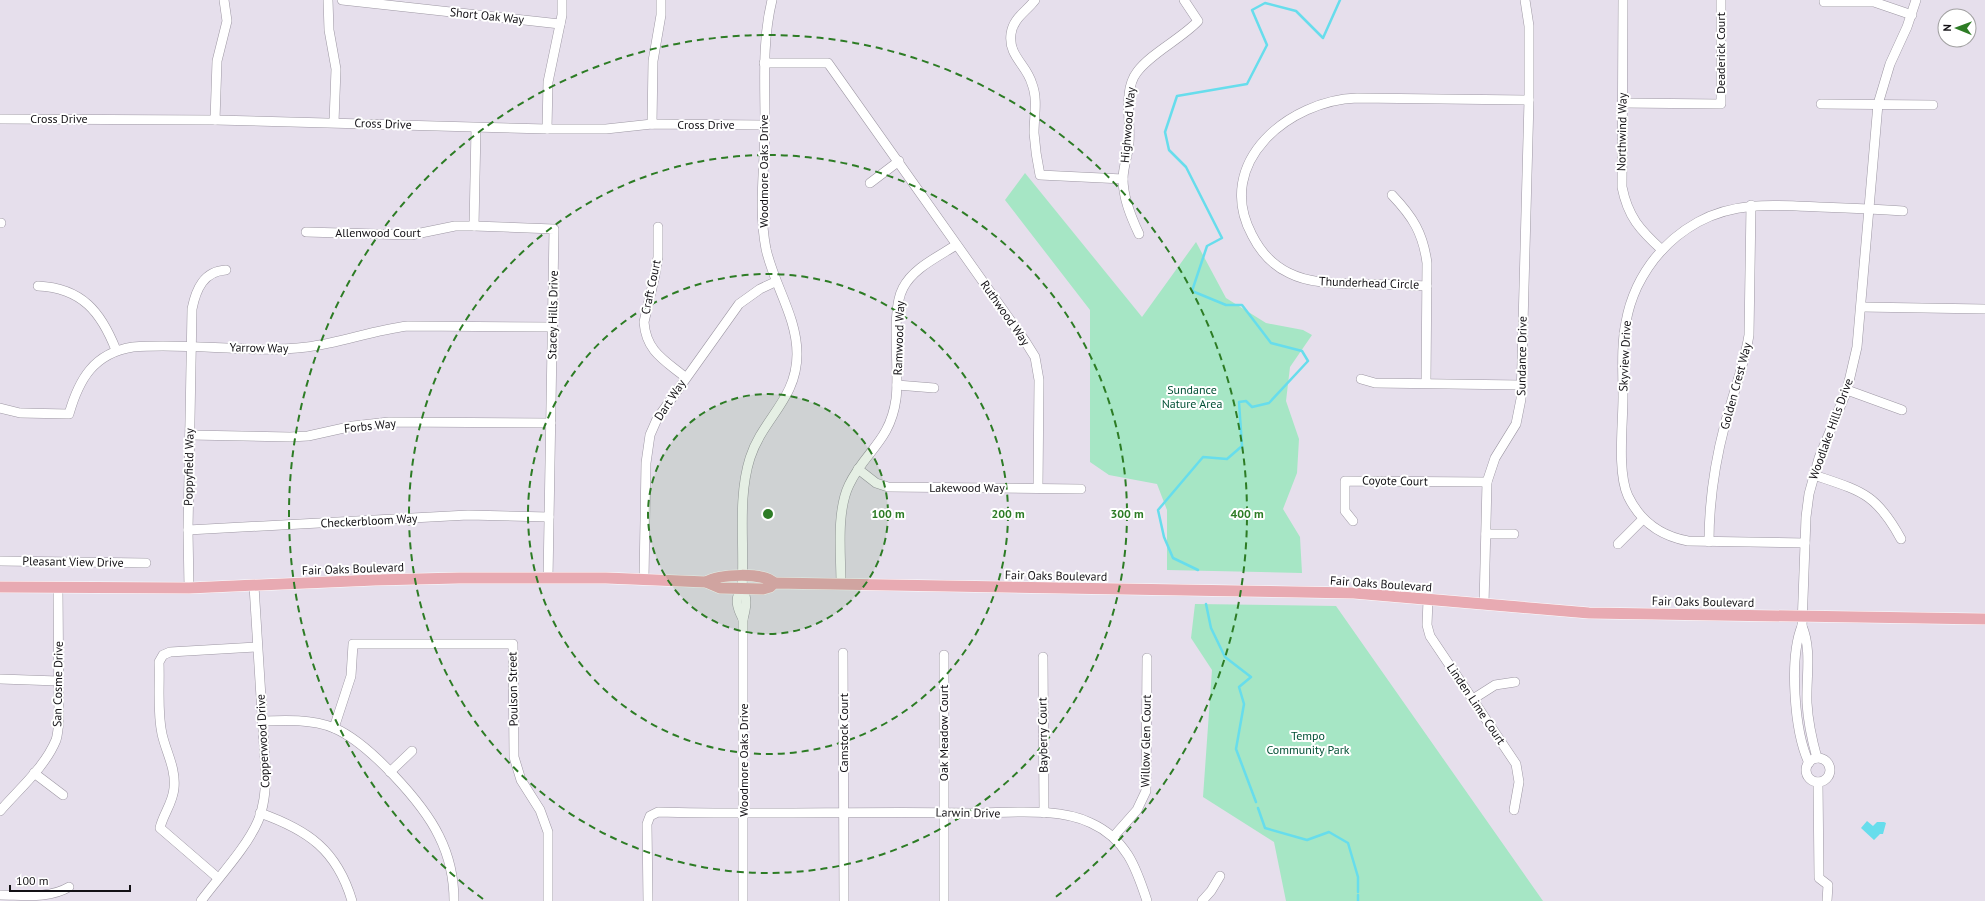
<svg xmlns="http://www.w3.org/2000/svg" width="1985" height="901" font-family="'PT Sans',sans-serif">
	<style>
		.green { fill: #a6e6c5 }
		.water { fill: #67ddec }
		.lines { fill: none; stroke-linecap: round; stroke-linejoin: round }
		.stream { stroke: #67ddec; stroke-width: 2.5 }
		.minor-casing { stroke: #9d97a3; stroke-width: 10 }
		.major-casing { stroke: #fff; stroke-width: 12 }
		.minor { stroke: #fff; stroke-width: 9 }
		.major { stroke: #e8aab2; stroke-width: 11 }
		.ring { fill: none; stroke: #2d7c25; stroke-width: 2; stroke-dasharray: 7 5 }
		.labels { text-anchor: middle; stroke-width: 4; stroke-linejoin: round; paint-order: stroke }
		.street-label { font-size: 12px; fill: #131115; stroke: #fff }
		.park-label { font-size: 12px; fill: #014f34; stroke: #fff }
		.centre { fill: #2d7c25; stroke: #fff; stroke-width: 2 }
		.ring-label { font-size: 12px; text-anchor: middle; font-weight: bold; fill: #2d7c25; stroke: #fff; stroke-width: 4; stroke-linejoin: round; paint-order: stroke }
	</style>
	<rect width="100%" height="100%" fill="#e6dfec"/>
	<g class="green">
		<path d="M1025,173L1142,317L1196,242L1226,298L1266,323L1303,330L1312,335L1290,367L1286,401L1299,439L1297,473L1283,509L1300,537L1302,573L1167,570V510L1157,484L1109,475L1090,462V310L1005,200Z"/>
		<path d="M1195,604L1336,606L1543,901H1286L1274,842L1203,797L1212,670L1191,638Z"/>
	</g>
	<path class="water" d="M1867,821L1873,826L1877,822H1884L1886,823L1883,834H1880L1874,840L1861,828Z"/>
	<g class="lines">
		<g class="stream">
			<path d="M1198,570L1173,558L1164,537L1158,510L1203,457L1227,459L1242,446L1239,402L1246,401L1252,407L1269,403L1308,361L1302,351L1271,343L1242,305H1226L1192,291L1207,246L1222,238L1186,167L1169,150L1165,132L1177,96L1247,84L1267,45L1252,10L1265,3L1296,11L1323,38L1340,0"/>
			<path d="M1206,604L1211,628L1225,657L1251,677L1239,687L1244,704L1236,749L1256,802"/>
			<path d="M1258,808L1265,828L1307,840L1329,832L1348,843L1358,877V892"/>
			<path d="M1358,895V901"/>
		</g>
		<defs>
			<g id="minor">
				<path d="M328,0L329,30L336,69L334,122"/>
				<path d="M342,0L560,24"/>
				<path d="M1035,0C1026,12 1013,18 1011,34C1008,56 1027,65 1032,84C1038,99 1034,117 1034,133C1035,147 1037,161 1040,175L1123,179"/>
				<path d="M1623,0L1622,187C1628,217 1640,230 1662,250"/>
				<path d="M1824,0V2H1874L1912,15"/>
				<path d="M764,63H828L1025,341L1035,357L1039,380L1038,488"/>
				<path d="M1622,103L1721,104V0"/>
				<path d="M1821,104L1933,105"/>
				<path d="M0,119L215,120L547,129H606L652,124L765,125"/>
				<path d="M215,120L217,61L227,21L224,0"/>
				<path d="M652,124L653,61L661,15V0"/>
				<path d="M547,129L548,82L562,15V0"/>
				<path d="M870,183L899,161"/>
				<path d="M1392,195C1413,217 1423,233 1427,263L1426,383"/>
				<path d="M0,223H1"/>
				<path d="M474,226L476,128"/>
				<path d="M658,227V257L655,275L644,322C646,351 664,360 685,377"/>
				<path d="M306,232L411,235L455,226H474L554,229L548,579"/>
				<path d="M1139,234C1131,217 1123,198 1123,179C1123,167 1128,155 1129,143C1131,121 1123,90 1137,72C1151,53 1181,39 1198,21L1184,0"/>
				<path d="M38,286C82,288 101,312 116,350"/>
				<path d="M1427,286C1405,285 1383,284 1361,284C1336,283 1311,284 1289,273C1272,265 1260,251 1252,235C1213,162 1290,100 1357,98L1529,100"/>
				<path d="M1861,307L1985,309"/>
				<path d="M1361,379L1375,383L1521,385"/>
				<path d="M897,385L934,388"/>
				<path d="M1847,390L1902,410"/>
				<path d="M0,408L20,413L69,414C79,379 94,353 133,347C190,342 249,354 307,347C341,343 373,330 408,326L553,327"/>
				<path d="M190,435L290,437L308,436L353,426L389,422L551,423"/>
				<path d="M858,469L876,483L888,487L1081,489"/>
				<path d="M1814,475C1861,491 1876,493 1901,539"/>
				<path d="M1353,521L1345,511V481L1487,482"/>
				<path d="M188,530L468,515L549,517"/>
				<path d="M1486,534H1514"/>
				<path d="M1709,542C1709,503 1715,462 1725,424C1733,394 1744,366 1749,335L1751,205"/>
				<path d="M1805,543L1688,541C1661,536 1640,521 1628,496C1617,472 1623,425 1623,397C1623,372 1621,346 1626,322C1628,310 1632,298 1637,287C1650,260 1671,237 1698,222C1736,201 1777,205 1819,207C1847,208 1875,209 1903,211"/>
				<path d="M1618,544L1643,519"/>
				<path d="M0,561L146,563"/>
				<path d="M644,579L646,463L650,435L657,419L739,304L760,289L775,282"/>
				<path d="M841,584C841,555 836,512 849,485C865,451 890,442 896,399C900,370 890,312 903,288C913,268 938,257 956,245"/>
				<path d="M189,588L188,530L192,309C196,289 204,271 226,270"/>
				<path d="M742,588C748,598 746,608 743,619V901"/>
				<path d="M1428,600L1427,625L1430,636L1516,764L1519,782L1514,810"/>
				<path d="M1484,605L1487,482L1495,458L1516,424L1521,399L1529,100V26L1525,0"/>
				<path d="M743,619C737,608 734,598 742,588C745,546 737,499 750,458C763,418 797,399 797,354C797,317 774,285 766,249C758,208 765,166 765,124C765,82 762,41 772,0"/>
				<path d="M1802,626L1806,517L1809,494L1819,458L1847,390L1857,347L1878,104L1890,64L1907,27L1916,0"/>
				<path d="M843,653L844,901"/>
				<path d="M1043,657L1044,813"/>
				<path d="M0,679L58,681"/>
				<path d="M1473,699L1495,685L1515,682"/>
				<path d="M262,721C285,720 312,719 334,728C369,743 423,803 439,836C449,856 454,879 454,901"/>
				<path d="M334,728L351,676L353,644H513L514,757L521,780L540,810L548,832V901"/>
				<circle cx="1818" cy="770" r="12"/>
				<path d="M1809,763C1794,731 1789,658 1802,626C1812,650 1806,677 1807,703C1808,722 1812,740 1817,758"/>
				<path d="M390,772L412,751"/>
				<path d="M34,773L63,795"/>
				<path d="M1818,782L1819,878L1828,885L1827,901"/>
				<path d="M0,811C19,789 45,767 56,740C58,734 58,727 59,721L58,588"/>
				<path d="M260,813C308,830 337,850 352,901"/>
				<path d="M1114,836L1137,810L1146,791L1147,658"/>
				<path d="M218,878L160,828C163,814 173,803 174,788C176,768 166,752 162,734C157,711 160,686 159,662L163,655L170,652L257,647"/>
				<path d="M0,895C23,895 49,899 69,887"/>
				<path d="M201,901C218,878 247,847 258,821C264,807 265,792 266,777L254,586"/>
				<path d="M648,901L647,824L650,816L658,812C763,815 867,811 972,813C1009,813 1058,807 1091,823C1126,839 1136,867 1147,901"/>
				<path d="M944,901V655"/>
				<path d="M1202,901L1211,891L1220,876"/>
			</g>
			<g id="major">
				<path d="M706,582C719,574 764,572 774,583"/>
				<path d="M0,587L189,588L375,580L459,578H606L706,582L720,588L763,589L770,587L774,583L1354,593L1589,613L1985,619"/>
			</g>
		</defs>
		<use href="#minor" class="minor-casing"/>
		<use href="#major" class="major-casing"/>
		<use href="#minor" class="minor"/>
		<use href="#major" class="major"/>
	</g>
	<circle cx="768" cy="514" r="120" fill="#2d7c25" fill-opacity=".12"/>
	<g class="ring">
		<circle cx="768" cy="514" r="120"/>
		<circle cx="768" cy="514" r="240"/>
		<circle cx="768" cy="514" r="359"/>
		<path d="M483 899A479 479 0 1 1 1053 899"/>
	</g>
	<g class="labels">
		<g class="street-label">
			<text transform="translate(487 16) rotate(6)" y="4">Short Oak Way</text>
			<text transform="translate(1721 53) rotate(-90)" y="4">Deaderick Court</text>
			<text x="59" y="123">Cross Drive</text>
			<text transform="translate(383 124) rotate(2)" y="4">Cross Drive</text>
			<text x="706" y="129">Cross Drive</text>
			<text transform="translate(1128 125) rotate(-85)" y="4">Highwood Way</text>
			<text transform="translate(1622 132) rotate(-89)" y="4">Northwind Way</text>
			<text transform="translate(764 171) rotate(-90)" y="4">Woodmore Oaks Drive</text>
			<text x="378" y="237">Allenwood Court</text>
			<text transform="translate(1369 283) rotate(2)" y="4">Thunderhead Circle</text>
			<text transform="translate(651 287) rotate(-78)" y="4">Craft Court</text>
			<text transform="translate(1005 313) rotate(55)" y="4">Ruthwood Way</text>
			<text transform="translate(553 315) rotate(-89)" y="4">Stacey Hills Drive</text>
			<text transform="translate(899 338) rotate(-88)" y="4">Ramwood Way</text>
			<text transform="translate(259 348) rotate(1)" y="4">Yarrow Way</text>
			<text transform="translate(1522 356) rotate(-89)" y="4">Sundance Drive</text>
			<text transform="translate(1625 356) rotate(-87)" y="4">Skyview Drive</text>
			<text transform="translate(1736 386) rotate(-75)" y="4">Golden Crest Way</text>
			<text transform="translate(670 400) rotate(-57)" y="4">Dart Way</text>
			<text transform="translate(370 426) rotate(-6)" y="4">Forbs Way</text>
			<text transform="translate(1831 429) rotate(-70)" y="4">Woodlake Hills Drive</text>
			<text transform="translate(189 467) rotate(-89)" y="4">Poppyfield Way</text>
			<text transform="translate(1395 481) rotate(1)" y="4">Coyote Court</text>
			<text x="967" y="492">Lakewood Way</text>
			<text transform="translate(369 521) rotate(-3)" y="4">Checkerbloom Way</text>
			<text transform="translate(73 562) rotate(1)" y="4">Pleasant View Drive</text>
			<text transform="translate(353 569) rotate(-2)" y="4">Fair Oaks Boulevard</text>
			<text transform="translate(1056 576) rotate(1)" y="4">Fair Oaks Boulevard</text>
			<text transform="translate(1381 584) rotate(4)" y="4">Fair Oaks Boulevard</text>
			<text transform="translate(1703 602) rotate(1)" y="4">Fair Oaks Boulevard</text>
			<text transform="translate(58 684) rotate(-89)" y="4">San Cosme Drive</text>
			<text transform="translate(513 689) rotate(-91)" y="4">Poulson Street</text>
			<text transform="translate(1476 704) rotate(56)" y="4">Linden Lime Court</text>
			<text transform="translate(844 733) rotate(-90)" y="4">Camstock Court</text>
			<text transform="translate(944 733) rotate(-90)" y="4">Oak Meadow Court</text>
			<text transform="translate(1043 735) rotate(-91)" y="4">Bayberry Court</text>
			<text transform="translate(263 741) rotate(-93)" y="4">Copperwood Drive</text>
			<text transform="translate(1146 741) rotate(-89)" y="4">Willow Glen Court</text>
			<text transform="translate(744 760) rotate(-90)" y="4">Woodmore Oaks Drive</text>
			<text transform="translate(968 813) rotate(1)" y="4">Larwin Drive</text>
		</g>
		<g class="park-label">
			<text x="1192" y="394">Sundance<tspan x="1192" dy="14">Nature Area</tspan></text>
			<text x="1308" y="740">Tempo<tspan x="1308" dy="14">Community Park</tspan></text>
		</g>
	</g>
	<circle cx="768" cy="514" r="6" class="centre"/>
	<g class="ring-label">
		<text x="888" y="518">100 m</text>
		<text x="1008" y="518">200 m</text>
		<text x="1127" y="518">300 m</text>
		<text x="1247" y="518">400 m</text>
	</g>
	<g transform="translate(1957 28) rotate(271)"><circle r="19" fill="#ffffff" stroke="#a1a0a1"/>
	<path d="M0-3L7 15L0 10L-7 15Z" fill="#2d7c25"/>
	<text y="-6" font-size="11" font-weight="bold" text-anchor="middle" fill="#131115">N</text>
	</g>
	<path d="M10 885v6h120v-6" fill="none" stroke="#131115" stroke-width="2"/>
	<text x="16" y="885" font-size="12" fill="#131115" stroke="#ffffff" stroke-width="3" paint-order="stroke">100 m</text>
</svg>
